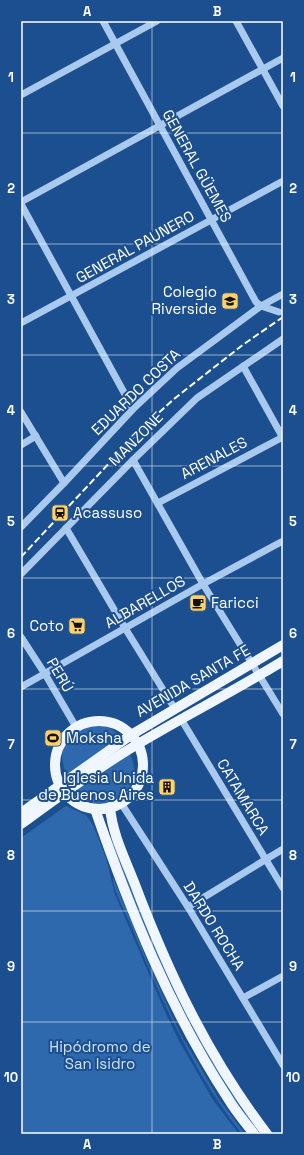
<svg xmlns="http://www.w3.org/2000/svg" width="304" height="1155" font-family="'Space Grotesk',sans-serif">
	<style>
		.green { fill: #2e69ad }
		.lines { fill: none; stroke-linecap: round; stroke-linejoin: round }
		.minor { stroke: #a9c9ee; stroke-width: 7 }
		.major { stroke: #f0f6ff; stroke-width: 10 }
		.rail { stroke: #fff; stroke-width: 2; stroke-dasharray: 7 3; stroke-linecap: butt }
		.grid { fill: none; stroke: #fff; stroke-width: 1; stroke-opacity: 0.55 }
		.labels { text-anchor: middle; stroke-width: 4; stroke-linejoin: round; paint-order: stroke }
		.street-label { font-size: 15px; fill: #fff; stroke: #1b4f8f }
		.poi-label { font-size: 15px; fill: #fff; stroke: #1b4f8f; text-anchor: end }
		.park-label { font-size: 15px; fill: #cfe3fa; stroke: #1b4f8f }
		.neatline { fill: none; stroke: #fff; stroke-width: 1.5 }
		.grid-label { font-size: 13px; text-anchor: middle; font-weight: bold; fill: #fff }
	</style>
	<rect width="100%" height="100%" fill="#1b4f8f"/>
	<g class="green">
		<path d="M92,724C104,724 113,728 121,737L67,775C55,752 66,729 92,724Z"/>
		<path d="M130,754C148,792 104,823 75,791Z"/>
		<path d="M66,806L86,815L93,825L106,858L115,894L163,1007L178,1039L213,1100L239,1134H21V838Z"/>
		<path d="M113,835L182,1005L264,1134H258L243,1115L183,1016L137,910L110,837Z"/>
		<path d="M113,877L148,963L180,1033L219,1099L245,1134H242C192,1071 160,997 130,923C125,912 112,887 113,877Z"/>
	</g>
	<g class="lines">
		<g class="minor">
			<path d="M103,21L256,302L261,306L279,312"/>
			<path d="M236,21L283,106"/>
			<path d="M21,95L157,21"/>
			<path d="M21,202L283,58"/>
			<path d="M21,204L133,409"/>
			<path d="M21,323L283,181"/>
			<path d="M243,366L283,438"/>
			<path d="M21,412L64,483"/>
			<path d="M21,445L36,436"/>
			<path d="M133,460L203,584L283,714"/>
			<path d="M158,503L283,437"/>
			<path d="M21,527L64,483L133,409L177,368L261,306L283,294"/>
			<path d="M66,528L125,628L175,709"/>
			<path d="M21,574L133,460L197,398L283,339"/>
			<path d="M21,637L45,674L76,727"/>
			<path d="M21,687L203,584L283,541"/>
			<path d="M181,719L283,888"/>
			<path d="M121,803L188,907L283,1065"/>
			<path d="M188,907L283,849"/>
			<path d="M243,998L283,976"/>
		</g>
		<g class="major">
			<circle cx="99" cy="765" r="44"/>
			<path d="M110,807C112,833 125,859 134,882C168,972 208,1057 267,1134"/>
			<path d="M95,809C130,910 170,1010 229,1100C236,1112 246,1123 254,1134"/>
			<path d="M21,813L131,735L283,645"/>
			<path d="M21,824C54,800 88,775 123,753C175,721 231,693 283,661"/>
		</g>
		<path class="rail" d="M21,557L145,425L174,399L203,376L244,344L283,317"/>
	</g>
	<path class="grid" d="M152,21V1134M21,133H283M21,244H283M21,355H283M21,466H283M21,578H283M21,689H283M21,800H283M21,911H283M21,1022H283"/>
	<defs>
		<symbol id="school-square" viewBox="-11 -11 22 22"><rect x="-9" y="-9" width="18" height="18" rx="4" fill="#ffd166" stroke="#1b4f8f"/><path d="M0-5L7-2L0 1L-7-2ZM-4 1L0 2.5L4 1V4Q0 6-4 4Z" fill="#111"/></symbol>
		<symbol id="station-square" viewBox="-11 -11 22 22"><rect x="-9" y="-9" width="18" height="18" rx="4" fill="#ffd166" stroke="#1b4f8f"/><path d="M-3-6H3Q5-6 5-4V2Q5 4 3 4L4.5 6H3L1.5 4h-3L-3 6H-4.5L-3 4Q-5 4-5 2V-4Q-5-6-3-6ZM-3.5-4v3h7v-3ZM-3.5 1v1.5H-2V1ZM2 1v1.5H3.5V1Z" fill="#111"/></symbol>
		<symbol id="cafe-square" viewBox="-11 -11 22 22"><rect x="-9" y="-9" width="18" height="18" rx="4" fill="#ffd166" stroke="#1b4f8f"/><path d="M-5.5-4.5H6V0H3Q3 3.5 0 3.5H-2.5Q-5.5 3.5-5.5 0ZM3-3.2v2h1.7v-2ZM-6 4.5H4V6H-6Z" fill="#111"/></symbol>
		<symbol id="supermarket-square" viewBox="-11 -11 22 22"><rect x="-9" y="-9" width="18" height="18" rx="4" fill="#ffd166" stroke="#1b4f8f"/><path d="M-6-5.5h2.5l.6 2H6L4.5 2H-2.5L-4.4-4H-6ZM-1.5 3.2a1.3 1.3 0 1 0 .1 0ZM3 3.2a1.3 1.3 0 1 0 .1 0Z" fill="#111"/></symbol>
		<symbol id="stadium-square" viewBox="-11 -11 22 22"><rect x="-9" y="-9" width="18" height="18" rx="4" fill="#ffd166" stroke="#1b4f8f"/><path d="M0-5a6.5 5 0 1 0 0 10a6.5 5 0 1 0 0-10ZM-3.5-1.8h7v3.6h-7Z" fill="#111"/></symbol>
		<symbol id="building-square" viewBox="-11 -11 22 22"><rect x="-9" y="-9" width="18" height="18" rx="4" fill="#ffd166" stroke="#1b4f8f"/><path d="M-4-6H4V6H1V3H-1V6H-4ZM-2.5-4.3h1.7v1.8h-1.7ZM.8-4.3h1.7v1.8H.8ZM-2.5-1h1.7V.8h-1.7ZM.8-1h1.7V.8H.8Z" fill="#111"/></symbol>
	</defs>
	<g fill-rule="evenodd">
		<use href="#school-square" x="220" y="291" width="20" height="20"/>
		<use href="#station-square" x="50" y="503" width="20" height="20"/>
		<use href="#cafe-square" x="188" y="593" width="20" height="20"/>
		<use href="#supermarket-square" x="67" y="616" width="20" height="20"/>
		<use href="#stadium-square" x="43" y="728" width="20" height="20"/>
		<use href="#building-square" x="157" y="777" width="20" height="20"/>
	</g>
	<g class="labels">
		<g class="street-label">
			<text transform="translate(197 166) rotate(61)" y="5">GENERAL GÜEMES</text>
			<text transform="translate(135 247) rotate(-29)" y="5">GENERAL PAUNERO</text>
			<text transform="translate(136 392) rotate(-44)" y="5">EDUARDO COSTA</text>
			<text transform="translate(136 439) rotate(-45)" y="5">MANZONE</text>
			<text transform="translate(214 458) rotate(-28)" y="5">ARENALES</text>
			<text transform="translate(145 602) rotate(-30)" y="5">ALBARELLOS</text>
			<text transform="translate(60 675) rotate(59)" y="5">PERÚ</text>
			<text transform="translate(193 681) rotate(-30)" y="5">AVENIDA SANTA FE</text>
			<text transform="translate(243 797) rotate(59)" y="5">CATAMARCA</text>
			<text transform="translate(214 926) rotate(58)" y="5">DARDO ROCHA</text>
		</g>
		<g class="poi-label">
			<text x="217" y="297">Colegio<tspan x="217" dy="17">Riverside</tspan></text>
			<text x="73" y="518" text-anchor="start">Acassuso</text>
			<text x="211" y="608" text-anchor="start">Faricci</text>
			<text x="64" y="631">Coto</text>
			<text x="66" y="743" text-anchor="start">Moksha</text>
			<text x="154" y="783">Iglesia Unida<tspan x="154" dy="17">de Buenos Aires</tspan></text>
		</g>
		<g class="park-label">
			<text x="100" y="1052">Hipódromo de<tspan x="100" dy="17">San Isidro</tspan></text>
		</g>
	</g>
	<rect width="304" height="1155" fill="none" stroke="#1b4f8f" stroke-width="44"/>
	<rect x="22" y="22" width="260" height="1111" class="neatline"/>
	<g class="grid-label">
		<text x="87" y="16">A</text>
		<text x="217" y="16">B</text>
		<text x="11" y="82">1</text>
		<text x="293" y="82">1</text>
		<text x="11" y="193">2</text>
		<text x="293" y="193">2</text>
		<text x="11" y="304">3</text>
		<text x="293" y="304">3</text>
		<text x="11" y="415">4</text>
		<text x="293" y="415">4</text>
		<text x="11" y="526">5</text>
		<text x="293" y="526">5</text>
		<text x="11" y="638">6</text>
		<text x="293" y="638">6</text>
		<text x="11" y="749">7</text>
		<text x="293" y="749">7</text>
		<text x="11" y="860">8</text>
		<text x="293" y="860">8</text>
		<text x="11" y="971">9</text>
		<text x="293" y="971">9</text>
		<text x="11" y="1082">10</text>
		<text x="293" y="1082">10</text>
		<text x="87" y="1149">A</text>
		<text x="217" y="1149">B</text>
	</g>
</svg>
